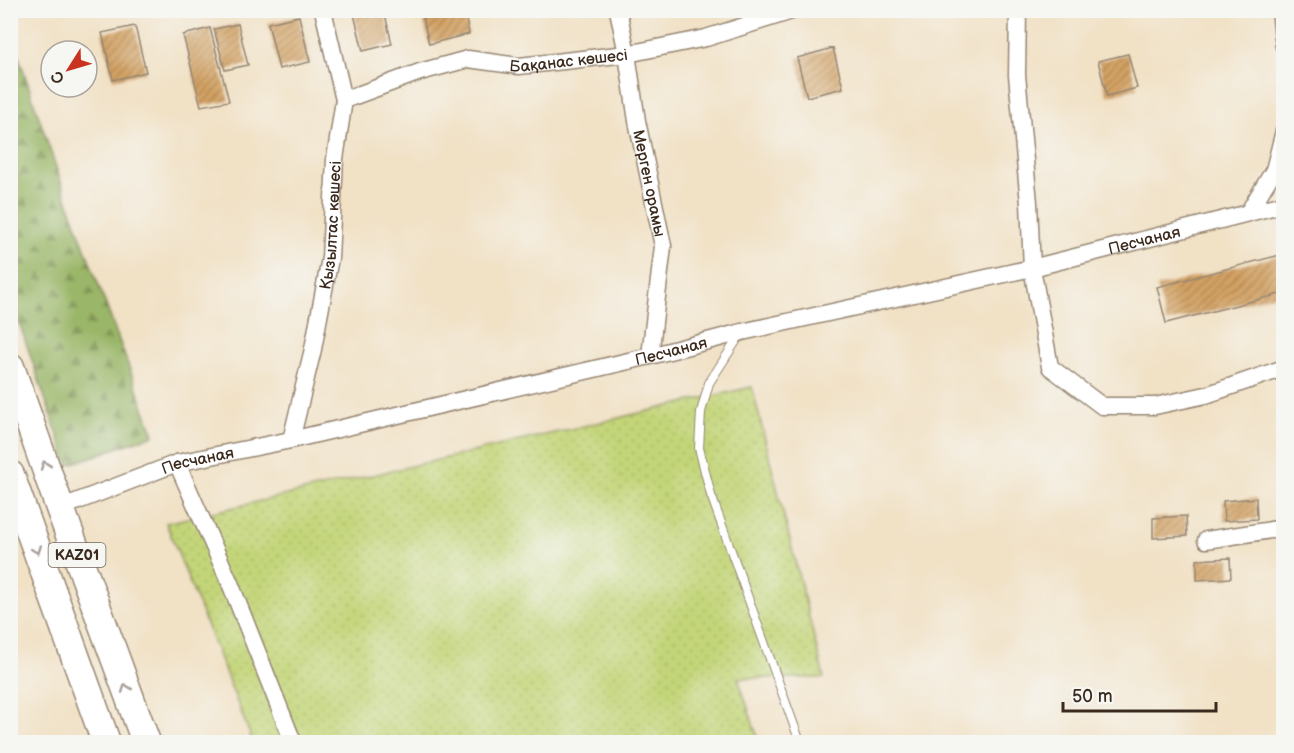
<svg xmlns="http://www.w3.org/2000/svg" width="1294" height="753" font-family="'Balsamiq Sans',sans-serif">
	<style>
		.grass { fill: url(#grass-dots); stroke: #7f804b; stroke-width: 1.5 }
		.forest { fill: url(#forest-firs); stroke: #6a7043; stroke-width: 1.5 }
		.building { fill: url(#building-hatch) }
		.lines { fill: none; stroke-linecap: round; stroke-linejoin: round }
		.lane-casing { stroke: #968672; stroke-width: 10 }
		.street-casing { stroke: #968672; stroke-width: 19 }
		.highway-casing { stroke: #968672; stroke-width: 31 }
		.lane { stroke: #fff; stroke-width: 8 }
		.street { stroke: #fff; stroke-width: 16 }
		.highway { stroke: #fff; stroke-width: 28 }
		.oneway { stroke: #a79f9a }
		.labels { text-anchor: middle; stroke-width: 4.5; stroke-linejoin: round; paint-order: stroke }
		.shield { fill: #f6f6f2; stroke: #73675e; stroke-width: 1.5 }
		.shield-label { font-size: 15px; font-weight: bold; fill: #3b2a1e }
		.street-label { font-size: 16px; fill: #3b2a1e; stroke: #f6f6f2 }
	</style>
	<defs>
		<pattern id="grass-dots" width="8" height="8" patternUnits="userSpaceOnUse" patternTransform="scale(1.5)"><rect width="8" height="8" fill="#c3d578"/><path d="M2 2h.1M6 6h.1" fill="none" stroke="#a8b767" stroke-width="1.8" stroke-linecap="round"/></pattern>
		<pattern id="forest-firs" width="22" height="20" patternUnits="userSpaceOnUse" patternTransform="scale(1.5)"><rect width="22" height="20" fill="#9ab668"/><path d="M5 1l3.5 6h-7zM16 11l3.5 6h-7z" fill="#7f9455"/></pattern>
		<pattern id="building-hatch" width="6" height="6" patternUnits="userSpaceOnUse" patternTransform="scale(1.5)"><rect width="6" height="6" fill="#d3a264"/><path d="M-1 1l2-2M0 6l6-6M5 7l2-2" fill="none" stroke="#ac8452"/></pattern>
	</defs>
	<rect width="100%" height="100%" fill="#f6f6f2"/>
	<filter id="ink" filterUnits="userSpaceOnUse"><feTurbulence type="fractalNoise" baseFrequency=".0167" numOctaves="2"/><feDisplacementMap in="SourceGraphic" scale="12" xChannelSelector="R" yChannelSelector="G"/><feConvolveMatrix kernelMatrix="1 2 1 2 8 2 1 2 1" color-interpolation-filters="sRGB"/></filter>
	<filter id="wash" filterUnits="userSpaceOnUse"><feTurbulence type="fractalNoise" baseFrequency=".008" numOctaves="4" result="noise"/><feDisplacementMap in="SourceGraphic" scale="24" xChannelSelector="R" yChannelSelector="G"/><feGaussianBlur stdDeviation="1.35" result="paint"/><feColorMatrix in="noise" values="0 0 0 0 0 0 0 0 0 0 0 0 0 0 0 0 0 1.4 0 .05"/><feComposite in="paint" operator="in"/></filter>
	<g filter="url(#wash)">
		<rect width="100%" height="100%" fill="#f1e1c5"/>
		<path class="grass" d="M752,387L824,678H738L759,742H253L166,523Z"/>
		<path class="forest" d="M10,31L65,194L154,435L68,465L11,299Z"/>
		<g id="blocks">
			<g class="building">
				<path d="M353,10H384L392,44L363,51Z"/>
				<path d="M421,10H464L469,34L429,44Z"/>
				<path d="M299,16L310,62L279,69L268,23Z"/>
				<path d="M238,24L248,65L225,70L214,29Z"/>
				<path d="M135,26L146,72L113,80L102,33Z"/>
				<path d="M210,28L229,101L201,106L183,35Z"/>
				<path d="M833,48L843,88L807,97L797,58Z"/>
				<path d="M1128,54L1137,88L1107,96L1098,61Z"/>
				<path d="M1284,254V293L1166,323L1157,287Z"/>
				<path d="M1256,498L1257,519L1224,521L1223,501Z"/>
				<path d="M1186,516L1187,536L1153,538V518Z"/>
				<path d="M1230,558L1231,578L1197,580V560Z"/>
			</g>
		</g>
	</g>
	<g filter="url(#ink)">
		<use href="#blocks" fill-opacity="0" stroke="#968672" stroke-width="1.5"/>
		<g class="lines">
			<defs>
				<path id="lane" d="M740,335L709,383L701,412L699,448L711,495L800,742"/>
				<g id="street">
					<path id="s1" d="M618,10L627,54L637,121L663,246L650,356"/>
					<path d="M1018,10L1017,75L1029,203L1032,268L1050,367L1102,406H1155L1206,395L1284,368"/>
					<path d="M1280,10L1284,47"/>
					<path id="s2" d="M344,100L420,72L468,59L519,66L627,54L706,38L795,10"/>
					<path d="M1248,213L1274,170L1284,131"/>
					<path id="s3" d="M291,440L313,349L330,258L335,159L344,100L323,10"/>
					<path d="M177,463L230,583L293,742"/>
					<path id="s4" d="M60,508L177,463L291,440L650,356L742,332L1032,268L1284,204"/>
					<path d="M1206,540L1284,528"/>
				</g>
				<g id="highway">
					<path d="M10,367L60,508L146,742"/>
					<path d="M10,475L106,742"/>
				</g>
			</defs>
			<use href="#lane" class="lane-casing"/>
			<use href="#street" class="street-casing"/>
			<use href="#highway" class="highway-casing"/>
			<use href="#lane" class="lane"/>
			<use href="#street" class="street"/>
			<use href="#highway" class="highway"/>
		</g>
		<defs><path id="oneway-chevron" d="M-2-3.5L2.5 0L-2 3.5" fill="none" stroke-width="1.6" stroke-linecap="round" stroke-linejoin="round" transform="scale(1.5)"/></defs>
		<g class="oneway">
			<use href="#oneway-chevron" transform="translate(45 465) rotate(-109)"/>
			<use href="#oneway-chevron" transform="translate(37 550) rotate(70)"/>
			<use href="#oneway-chevron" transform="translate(126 688) rotate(-110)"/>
		</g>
	</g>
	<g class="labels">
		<rect class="shield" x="48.5" y="543" width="57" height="24" rx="4.5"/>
		<g class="shield-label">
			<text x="77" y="560">KАZ01</text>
		</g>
		<g class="street-label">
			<text dy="6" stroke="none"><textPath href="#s2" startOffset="232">Бақанас көшесі</textPath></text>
			<text dy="6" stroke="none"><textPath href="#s1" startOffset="176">Мерген орамы</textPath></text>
			<text dy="6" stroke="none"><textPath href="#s3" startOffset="219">Қызылтас көшесі</textPath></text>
			<text dy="6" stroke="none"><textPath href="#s4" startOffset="1118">Песчаная</textPath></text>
			<text dy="6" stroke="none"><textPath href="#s4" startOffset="632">Песчаная</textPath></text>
			<text dy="6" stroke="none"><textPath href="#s4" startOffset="146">Песчаная</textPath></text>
		</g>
	</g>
	<rect width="1294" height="753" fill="none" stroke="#f6f6f2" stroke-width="36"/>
	<g transform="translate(69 69) rotate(233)"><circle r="28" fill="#f6f6f2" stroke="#aba49d" stroke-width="1.5"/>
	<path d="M0-4.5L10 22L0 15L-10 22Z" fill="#c8321e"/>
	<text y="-9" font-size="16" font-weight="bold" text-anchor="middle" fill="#3b2a1e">С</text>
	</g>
	<path d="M1063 702v9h153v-9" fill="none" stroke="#3b2a1e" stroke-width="3"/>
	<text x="1072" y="702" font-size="18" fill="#3b2a1e" stroke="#f6f6f2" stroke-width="4.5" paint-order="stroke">50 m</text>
</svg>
